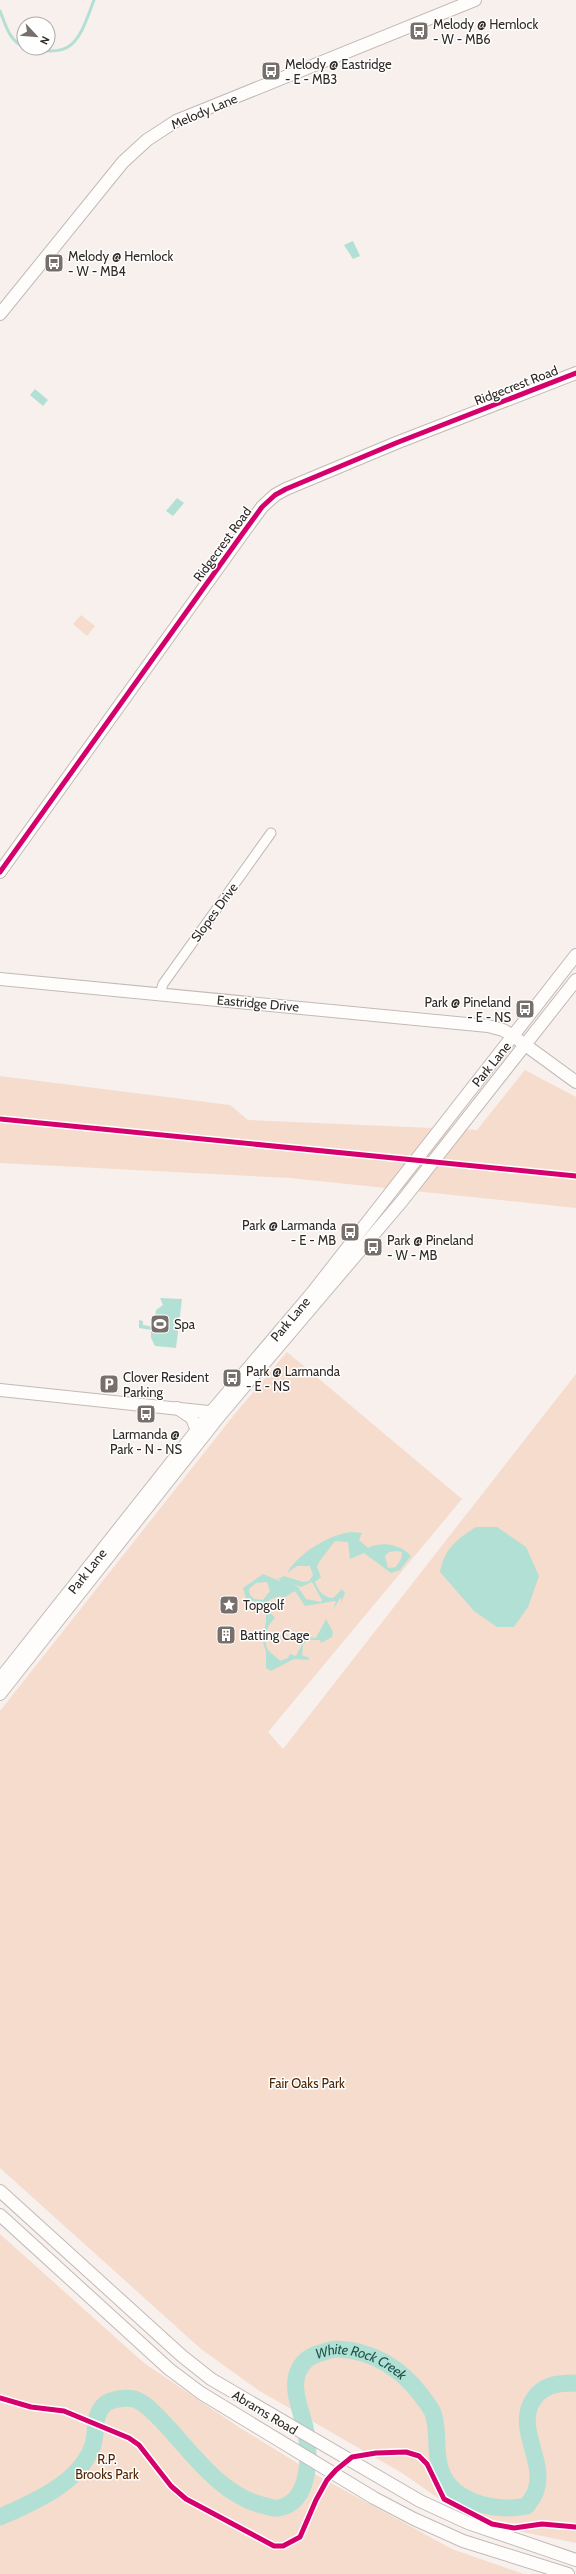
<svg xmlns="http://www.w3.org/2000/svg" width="576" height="2574" font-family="Cabin,sans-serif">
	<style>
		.green { fill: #f5dccd }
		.water { fill: #b3e0d4; fill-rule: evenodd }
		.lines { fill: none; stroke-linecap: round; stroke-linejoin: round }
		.stream { stroke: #b3e0d4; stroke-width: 3 }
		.river { stroke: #b3e0d4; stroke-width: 17 }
		.street-casing { stroke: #c1bab7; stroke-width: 11 }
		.secondary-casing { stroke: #c1bab7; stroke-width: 14 }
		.street { stroke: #fefdfc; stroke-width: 9 }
		.secondary { stroke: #fefdfc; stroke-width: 12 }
		.cycleway-casing { stroke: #fff; stroke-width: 8 }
		.cycleway { stroke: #d6006c; stroke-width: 5 }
		.labels { text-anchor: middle; stroke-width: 3; stroke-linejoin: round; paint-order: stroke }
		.poi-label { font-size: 13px; fill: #302a26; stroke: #fff; text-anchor: start }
		.street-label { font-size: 13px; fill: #302a26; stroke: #fff }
		.park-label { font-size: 13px; fill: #502400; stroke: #fff }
		.water-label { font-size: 14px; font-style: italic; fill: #1e574c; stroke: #fff }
	</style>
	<rect width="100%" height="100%" fill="#f8f0ec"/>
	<g class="green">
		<path d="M81,615L95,626L87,636L73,624Z"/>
		<path d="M525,1070L576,1097V1208L290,1178L0,1163V1076L230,1105L248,1120L477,1130Z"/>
		<path d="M287,1352L462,1499L268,1732L283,1749L576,1374V2543L493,2526L438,2498L402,2473L258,2390L201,2349L0,2168V1711L234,1415Z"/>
		<path d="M0,2234L144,2363L240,2428L320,2477L452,2549L524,2574H0Z"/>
	</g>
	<g class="water">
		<path d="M353,241L360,256L353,259L344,245Z"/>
		<path d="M35,389L48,400L43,406L30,395Z"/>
		<path d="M177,498L184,503L173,516L166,511Z"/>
		<path d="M160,1298L182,1299L176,1348L155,1346L151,1338V1330L139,1328V1320L143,1321V1325L154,1327L156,1310L163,1305Z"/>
		<path d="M476,1527H497L526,1547L539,1576L528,1607L514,1627H497L474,1611L440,1572C444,1549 457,1539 476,1527Z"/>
		<path d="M351,1532L362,1533L359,1540L368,1548C382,1541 400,1544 411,1556L400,1570L391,1573L364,1553L350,1559L348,1542L335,1541L319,1562L317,1567L321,1577L315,1582C319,1591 322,1597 333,1598L342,1589L345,1593L341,1603V1597L332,1611L336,1602L335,1601L305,1606L295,1591L283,1598L280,1596L269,1600L268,1610L275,1618C267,1625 262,1640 268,1650C271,1654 277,1657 280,1661L288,1658L290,1654L296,1656L306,1637L316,1638L326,1619L333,1632L332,1637L321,1643L320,1640H307L303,1645L302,1655L309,1658V1660L294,1659L271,1671L266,1668V1652L262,1639L266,1622V1611L260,1603L246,1599L243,1588L263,1574L282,1582L278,1579L284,1576L303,1582L309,1581L313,1575L310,1566H297L287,1573C299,1553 328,1535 351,1532ZM396,1551L402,1552L401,1559L396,1567L388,1568L385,1556L389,1552ZM267,1582L270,1591L263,1600L254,1599L250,1595L249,1589L256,1583ZM312,1582L322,1600L321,1602L306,1599L298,1587L292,1584L301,1587Z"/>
	</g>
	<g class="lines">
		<g class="stream">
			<path d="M0,11C5,23 10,43 24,46"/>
			<path d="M30,48C76,60 80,36 94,0"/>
		</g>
		<path class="river" id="s1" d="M0,2517C34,2502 80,2483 93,2445C97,2432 93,2414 105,2404C111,2399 126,2397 134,2399C145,2402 156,2415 164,2423C192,2453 221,2495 262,2505C267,2506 274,2509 279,2508C312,2501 310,2453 305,2427C301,2411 291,2388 298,2372C302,2361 310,2356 320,2353C325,2352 331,2349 337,2349C371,2350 401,2368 421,2395C425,2401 430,2406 433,2413C439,2431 435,2447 439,2464C447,2503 495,2512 527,2506C530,2501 535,2495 536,2490C546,2461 515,2428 533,2400C543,2384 559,2383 576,2383"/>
		<defs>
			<path id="street" d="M160,994L163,984L271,833"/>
			<g id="secondary">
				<path d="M0,314L123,162L147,140L176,121L475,0"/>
				<path d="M0,872L243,533L262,507L275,495L286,489L396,443L576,373"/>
				<path d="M0,979L488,1026L503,1030L513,1036L576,1082"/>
				<path d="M0,1390L218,1413"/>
				<path d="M177,1408L192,1418L197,1431"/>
				<path d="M0,1679L212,1411L312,1293L576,955"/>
				<path d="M0,1694L221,1414L402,1201L576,980"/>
				<path d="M0,2191L182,2356L211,2379L420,2501L468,2523L576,2560"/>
				<path d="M0,2215L169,2369L201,2393L374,2498L414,2519L463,2541L568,2574"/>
			</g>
		</defs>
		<use href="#street" class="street-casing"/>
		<use href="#secondary" class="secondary-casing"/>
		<use href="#street" class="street"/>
		<use href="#secondary" class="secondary"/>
		<defs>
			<g id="cycleway">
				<path d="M0,872L243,533L262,507L275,495L286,489L396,443L576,373"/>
				<path d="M0,1119L576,1176"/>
				<path d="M0,2398L31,2407L64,2411L129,2438L139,2445L171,2486L186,2499L274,2546H283L300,2537L316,2500L327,2480L336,2470L352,2457L376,2453L406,2452L419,2456L427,2464L444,2499L492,2524L514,2528L542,2524L576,2527"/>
			</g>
		</defs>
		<use href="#cycleway" class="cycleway-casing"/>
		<use href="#cycleway" class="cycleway"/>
	</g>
	<defs>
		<symbol id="bus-square" viewBox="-11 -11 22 22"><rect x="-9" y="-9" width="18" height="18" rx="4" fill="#766f6b" stroke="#fff"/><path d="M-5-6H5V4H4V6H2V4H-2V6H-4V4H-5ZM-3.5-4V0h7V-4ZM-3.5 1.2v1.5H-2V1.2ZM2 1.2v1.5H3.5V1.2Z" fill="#fff"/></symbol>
		<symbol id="stadium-square" viewBox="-11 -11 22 22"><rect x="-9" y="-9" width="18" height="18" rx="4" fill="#766f6b" stroke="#fff"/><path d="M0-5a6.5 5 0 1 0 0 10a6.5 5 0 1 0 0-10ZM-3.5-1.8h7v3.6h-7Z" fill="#fff"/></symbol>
		<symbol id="parking-square" viewBox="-11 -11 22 22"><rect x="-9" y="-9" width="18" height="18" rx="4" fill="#766f6b" stroke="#fff"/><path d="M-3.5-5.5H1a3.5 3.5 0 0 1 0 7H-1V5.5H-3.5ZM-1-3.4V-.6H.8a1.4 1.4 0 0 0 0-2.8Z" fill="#fff"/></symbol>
		<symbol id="sight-square" viewBox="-11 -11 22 22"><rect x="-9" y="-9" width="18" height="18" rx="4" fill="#766f6b" stroke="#fff"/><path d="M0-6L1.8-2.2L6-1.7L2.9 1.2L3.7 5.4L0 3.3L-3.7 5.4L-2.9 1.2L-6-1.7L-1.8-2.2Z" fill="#fff"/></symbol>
		<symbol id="building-square" viewBox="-11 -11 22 22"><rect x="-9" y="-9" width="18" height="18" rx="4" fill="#766f6b" stroke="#fff"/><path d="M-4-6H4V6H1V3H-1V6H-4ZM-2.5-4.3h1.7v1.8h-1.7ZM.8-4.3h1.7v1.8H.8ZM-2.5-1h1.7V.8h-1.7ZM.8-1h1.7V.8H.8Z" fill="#fff"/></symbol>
	</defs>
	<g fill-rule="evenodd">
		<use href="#bus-square" x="408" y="20" width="22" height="22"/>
		<use href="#bus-square" x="260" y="60" width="22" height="22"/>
		<use href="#bus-square" x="43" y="252" width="22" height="22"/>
		<use href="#bus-square" x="514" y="998" width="22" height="22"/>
		<use href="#bus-square" x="339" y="1221" width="22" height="22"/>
		<use href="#bus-square" x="362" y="1236" width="22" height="22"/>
		<use href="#stadium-square" x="149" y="1313" width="22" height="22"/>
		<use href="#bus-square" x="221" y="1367" width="22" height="22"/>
		<use href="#parking-square" x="98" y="1373" width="22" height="22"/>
		<use href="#bus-square" x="135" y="1403" width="22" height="22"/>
		<use href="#sight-square" x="218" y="1594" width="22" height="22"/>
		<use href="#building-square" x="215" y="1624" width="22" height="22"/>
	</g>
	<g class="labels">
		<g class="poi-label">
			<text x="433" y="29">Melody @ Hemlock<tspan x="433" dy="15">- W - MB6</tspan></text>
			<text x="285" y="69">Melody @ Eastridge<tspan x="285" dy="15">- E - MB3</tspan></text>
			<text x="68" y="261">Melody @ Hemlock<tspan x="68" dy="15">- W - MB4</tspan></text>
			<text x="511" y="1007" text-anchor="end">Park @ Pineland<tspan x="511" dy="15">- E - NS</tspan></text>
			<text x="336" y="1230" text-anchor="end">Park @ Larmanda<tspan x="336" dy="15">- E - MB</tspan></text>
			<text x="387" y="1245">Park @ Pineland<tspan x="387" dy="15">- W - MB</tspan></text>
			<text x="174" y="1329">Spa</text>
			<text x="246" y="1376">Park @ Larmanda<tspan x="246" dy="15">- E - NS</tspan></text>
			<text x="123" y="1382">Clover Resident<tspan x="123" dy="15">Parking</tspan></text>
			<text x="146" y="1439" text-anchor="middle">Larmanda @<tspan x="146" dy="15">Park - N - NS</tspan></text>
			<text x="243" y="1610">Topgolf</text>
			<text x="240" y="1640">Batting Cage</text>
		</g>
		<g class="street-label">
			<text transform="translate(204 111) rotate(-23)" y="5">Melody Lane</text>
			<text transform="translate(516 385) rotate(-21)" y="5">Ridgecrest Road</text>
			<text transform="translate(222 544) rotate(-54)" y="5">Ridgecrest Road</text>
			<text transform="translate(214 912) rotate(-54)" y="5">Slopes Drive</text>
			<text transform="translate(258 1003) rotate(5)" y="5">Eastridge Drive</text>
			<text transform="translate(491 1064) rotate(-51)" y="5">Park Lane</text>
			<text transform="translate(290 1319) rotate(-50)" y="5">Park Lane</text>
			<text transform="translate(87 1571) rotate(-52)" y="5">Park Lane</text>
			<text transform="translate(265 2412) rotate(31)" y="5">Abrams Road</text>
		</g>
		<g class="park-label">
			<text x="307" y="2088">Fair Oaks Park</text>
			<text x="107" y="2464">R.P.<tspan x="107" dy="15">Brooks Park</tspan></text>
		</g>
		<g class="water-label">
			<text dy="5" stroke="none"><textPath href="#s1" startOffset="605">White Rock Creek</textPath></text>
		</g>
	</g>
	<g transform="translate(36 36) rotate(116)"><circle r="19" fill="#ffffff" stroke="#acaaa8"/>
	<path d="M0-3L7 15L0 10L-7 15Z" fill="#766f6b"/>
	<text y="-6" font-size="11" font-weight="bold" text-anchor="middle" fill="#302a26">N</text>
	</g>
</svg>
